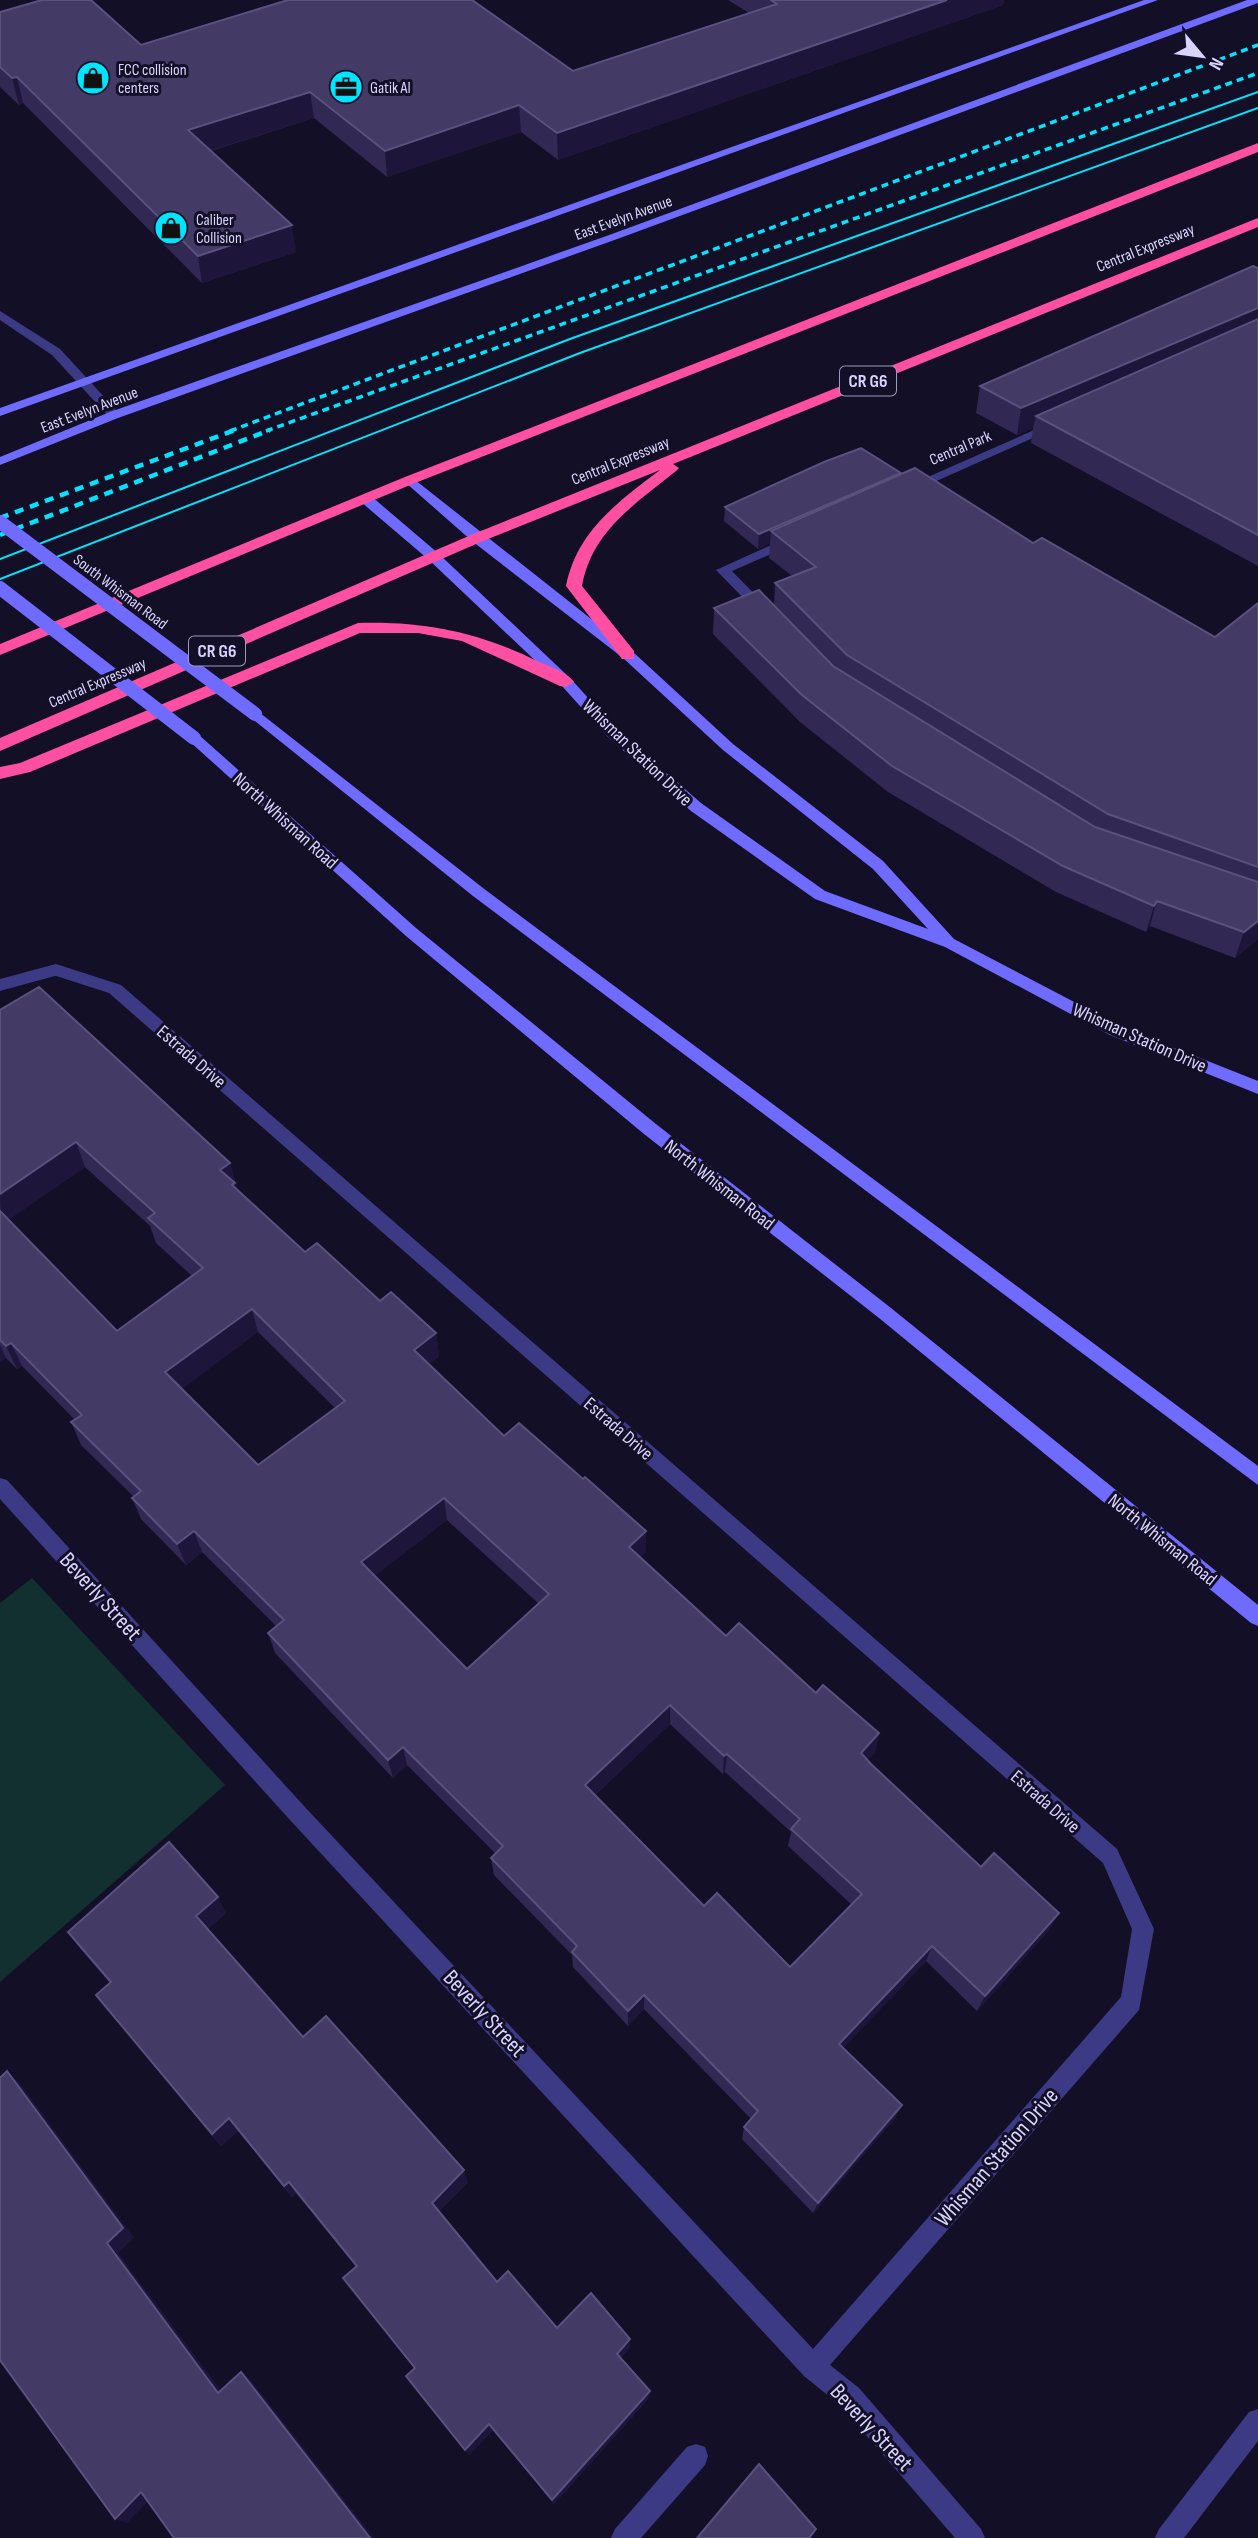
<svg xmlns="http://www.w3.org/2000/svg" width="1258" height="2538" font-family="'Sofia Sans Condensed',sans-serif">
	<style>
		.green { fill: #12302f }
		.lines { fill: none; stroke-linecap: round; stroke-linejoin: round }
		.lane { fill: #3d3a85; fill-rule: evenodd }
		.street { fill: #3d3a85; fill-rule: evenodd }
		.secondary { fill: #6f6bff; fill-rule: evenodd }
		.highway { fill: #ff4fa3; fill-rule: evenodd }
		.tram { stroke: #00e5ff; stroke-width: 2 }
		.rail-far1 { stroke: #00e5ff; stroke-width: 3.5; stroke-dasharray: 7 5; stroke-linecap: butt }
		.rail { stroke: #00e5ff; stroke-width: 4.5; stroke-dasharray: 9 7; stroke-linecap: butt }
		.secondary-bridge { stroke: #6f6bff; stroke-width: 14 }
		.wall { fill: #312854; fill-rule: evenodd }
		.shaded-wall { fill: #1d163a }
		.building { fill: #433a66; stroke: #5a527e; stroke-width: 2; fill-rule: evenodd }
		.labels { text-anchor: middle; stroke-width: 6; stroke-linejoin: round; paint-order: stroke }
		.far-poi-label { font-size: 16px; fill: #d9d4ff; stroke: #130f26; text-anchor: start }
		.far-street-label { font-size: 16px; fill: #d9d4ff; stroke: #130f26 }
		.shield { fill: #130f26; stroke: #9e99be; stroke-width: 2 }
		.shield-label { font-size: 18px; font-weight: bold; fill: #d9d4ff }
		.street-label { font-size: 19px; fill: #d9d4ff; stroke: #130f26 }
		.near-street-label { font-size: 23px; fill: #d9d4ff; stroke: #130f26 }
	</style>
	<rect width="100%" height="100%" fill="#130f26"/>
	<path class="green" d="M32,1578L225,1785L0,1982V1603Z"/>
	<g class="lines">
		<g class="lane">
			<path d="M1050,423L1060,426L914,491L903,488Z"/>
			<path d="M791,536L798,540L796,543L732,571L769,609L767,612H757L716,570Z"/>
			<path d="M56,964L64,970L62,974L0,991V979Z"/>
			<path d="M696,2444L705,2447L708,2456L705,2465L641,2538H611L615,2529L687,2447Z"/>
		</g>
		<g class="street">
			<path d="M0,311L60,349L118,412V418H110L52,355L0,320Z"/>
			<path d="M56,964L121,985L1117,1849L1154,1929L1139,2010L830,2365L859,2388L981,2529L985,2538H955L841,2406L804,2376L290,1820L0,1499V1478L7,1480L304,1806L813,2349L1121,1997L1132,1929L1103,1863L109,993L50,974L48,970Z"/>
			<path d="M1258,2409V2441L1184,2538H1155L1159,2529L1249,2412Z"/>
		</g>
		<g class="secondary">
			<path d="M1144,0H1158L0,416V408Z"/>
			<path d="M1247,0H1258V3L620,238L118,418L0,465V457L110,412L612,234Z"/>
			<path d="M410,476L633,652L733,744L883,861L954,939L1122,1027L1258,1081V1094L1110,1035L945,947L815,899L691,811L608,737L561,685L429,560L361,502V496H371L439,554L571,679L618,731L701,803L825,891L928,929L873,869L723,750L623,658L472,541L406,483V477Z"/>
			<path d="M255,709L483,888L1258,1466V1485L473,896L250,717L248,714Z"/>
			<path d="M194,733L199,735L416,928L656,1124L891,1308L1258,1605V1626L1251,1623L879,1318L644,1134L406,936L189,741L187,738Z"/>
		</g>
		<g class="highway">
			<path d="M1258,143V152L415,483L0,655V644L405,477Z"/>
			<path d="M1258,218V227L673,464L679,468L676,471C635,504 592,531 582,586L634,651V659H622L566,586C577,531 618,502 660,470L483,541L0,751V738L471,535Z"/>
			<path d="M358,623C424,621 478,632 537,661C549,666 567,672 574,682L566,687L560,686L462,641L418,633H360L30,772L0,779V767L20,763Z"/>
		</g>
		<g class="tram">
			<path d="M0,559L570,339L1258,92"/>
			<path d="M0,579L580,353L1258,108"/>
		</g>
		<g class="rail-far1">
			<path d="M230,431L1258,45"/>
			<path d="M266,431L1258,73"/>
		</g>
		<g class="rail">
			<path d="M0,518L235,430"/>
			<path d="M0,535L270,430"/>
		</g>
		<g class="secondary-bridge">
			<path d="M0,522L255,714"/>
			<path d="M0,588L194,738"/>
		</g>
	</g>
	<g class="wall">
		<path d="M728,0H1004L1003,5L558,160L521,132L387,177L314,118L211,151L296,252L202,283L23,103L19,105L0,87V12L141,45L573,71L749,13Z"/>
		<path d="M1258,268V566L1031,443L1033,428L1017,435L976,413L980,386Z"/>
		<path d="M901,473L900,475L1215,637L1258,603V939L1235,958L1150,926L1146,932L1056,892L888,792L800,722L713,634L714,608L774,605L775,583L792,576L769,558L770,543L758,549L724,521L725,507Z"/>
		<path d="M0,1010L230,1163L237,1189L305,1252L380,1301L436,1333L439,1356L429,1364L504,1436L583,1479L646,1531V1552L640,1557L726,1636L879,1733L875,1752L867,1760L981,1867L1050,1929L977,2011L926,1961L843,2048L896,2117L813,2213L742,2139L744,2127L751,2119L644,2009L628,2026L573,1967L572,1955L494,1875L491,1858L496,1854L407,1765L393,1778L275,1653L268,1633L276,1626L202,1552L186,1565L141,1519L132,1498L134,1497L81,1445L71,1422L75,1420L22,1366L17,1369L6,1358L0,1362ZM85,1167L150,1226L156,1243L192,1276L117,1331L8,1220ZM258,1332L335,1408L258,1465L181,1389ZM447,1520L539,1604L467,1669L374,1576ZM670,1724L723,1774L725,1772L791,1832L788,1846L852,1905L790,1967L704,1906L595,1795Z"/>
		<path d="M226,1913L208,1929L303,2037L468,2182L439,2211L497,2282L557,2328L630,2347L621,2358L649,2398L554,2504L493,2430L469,2455L412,2383L414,2368L343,2278L356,2267L296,2193L292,2197L238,2131L221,2146L96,1995L110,1983L79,1947L68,1932Z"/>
	</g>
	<g class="shaded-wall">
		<path d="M947,0H1004L1003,5L558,160L557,133Z"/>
		<path d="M17,77L23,103L19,105L12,78Z"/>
		<path d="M310,92L314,118L193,156L188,130Z"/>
		<path d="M519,105L521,132L387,177L385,151Z"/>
		<path d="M292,225L296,252L202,283L198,256Z"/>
		<path d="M1258,308V331L1036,416L1033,428L1017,435L1021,408Z"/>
		<path d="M901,473L899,487L771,531L770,543L758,549L759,534Z"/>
		<path d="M1157,901L1150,926L1146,932L1154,906Z"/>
		<path d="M1258,921V939L1235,958L1244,932Z"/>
		<path d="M76,1142L85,1167L1,1225L0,1194Z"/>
		<path d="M230,1163L242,1207L220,1170Z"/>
		<path d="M252,1309L258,1332L173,1395L165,1372Z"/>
		<path d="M436,1333L439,1356L418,1373L414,1350Z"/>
		<path d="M11,1343L22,1366L17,1369L6,1346Z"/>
		<path d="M0,1345L6,1358L0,1362Z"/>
		<path d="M444,1498L447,1520L366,1583L361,1562Z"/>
		<path d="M194,1531L202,1552L186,1565L177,1544Z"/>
		<path d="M646,1531V1552L629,1568V1547Z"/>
		<path d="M670,1705V1724L586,1803L585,1785Z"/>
		<path d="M879,1733L875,1752L856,1771L861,1753Z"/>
		<path d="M403,1747L407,1765L393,1778L388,1760Z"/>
		<path d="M727,1754L725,1772L723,1774L724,1756Z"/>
		<path d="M218,1897L226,1913L205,1932L196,1916Z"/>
		<path d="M1059,1913L1050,1929L977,2011L985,1996Z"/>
		<path d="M932,1946L926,1961L834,2058L839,2044Z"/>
		<path d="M644,1995V2009L628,2026V2011Z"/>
		<path d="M7,2071L21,2085L134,2238L118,2253L228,2400L218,2393L107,2243Z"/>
		<path d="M902,2105L896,2117L813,2213L818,2203Z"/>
		<path d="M229,2118L238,2131L221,2146L212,2134Z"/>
		<path d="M464,2170L468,2182L436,2214L432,2203Z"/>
		<path d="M289,2182L296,2193L292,2197L284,2186Z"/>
		<path d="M630,2339V2347L618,2361L617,2354Z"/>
		<path d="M241,2372L250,2379L374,2538H370Z"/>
		<path d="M650,2391L649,2398L554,2504L552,2500Z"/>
		<path d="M489,2424L493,2430L469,2455L465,2450Z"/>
		<path d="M141,2492L153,2496L127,2523L115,2519Z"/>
	</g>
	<g class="building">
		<path d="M42,0H91L141,45L288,0H472L573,71L777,4L771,0H947L557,133L519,105L385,151L310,92L188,130L292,225L198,256L17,77L12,78L0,67V12Z"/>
		<path d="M1253,266L1258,268V308L1021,408L980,386Z"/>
		<path d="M1258,319V535L1036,416Z"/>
		<path d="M861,448L901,473L759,534L725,507L824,462Z"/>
		<path d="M915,468L1033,543L1042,538L1215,637L1258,603V867L1108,814L847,655L775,583L816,567L771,531Z"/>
		<path d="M759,590L833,666L1095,827L1258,882V921L1244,932L1157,901L1154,906L1063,866L892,766L802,695L714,608Z"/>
		<path d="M39,987L230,1163L220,1170L235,1183L232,1185L305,1252L317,1243L380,1301L391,1292L436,1333L414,1350L504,1436L519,1423L583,1479L585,1477L646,1531L629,1547L726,1636L739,1623L816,1693L823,1685L879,1733L861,1753L871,1764L981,1867L994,1853L1059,1913L985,1996L932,1946L839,2044L902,2105L818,2203L744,2127L758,2111L644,1995L628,2011L572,1952L577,1946L491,1858L503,1846L403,1747L388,1760L268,1633L284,1620L194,1531L177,1544L132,1498L141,1491L71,1422L82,1415L11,1343L6,1346L0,1340V1211L117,1331L203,1268L148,1218L155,1213L76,1142L0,1194V1010ZM252,1309L345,1401L258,1465L165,1372ZM444,1498L549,1594L467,1669L361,1562ZM670,1705L724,1756L727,1754L800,1819L791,1829L862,1894L790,1967L717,1893L704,1906L585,1785Z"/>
		<path d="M169,1842L218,1897L196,1916L303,2037L326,2016L464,2170L432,2203L497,2282L508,2271L557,2328L591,2293L630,2339L617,2354L650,2391L552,2500L489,2424L465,2450L406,2376L415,2368L343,2278L357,2266L289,2182L284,2186L229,2118L212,2134L96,1995L111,1982L68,1932Z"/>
		<path d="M7,2071L123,2228L107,2243L218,2393L241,2372L370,2538H174L141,2492L115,2519L0,2360V2078Z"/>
		<path d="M759,2464L816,2529L809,2538H697Z"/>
	</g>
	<defs>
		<symbol id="shop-disc" viewBox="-11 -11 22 22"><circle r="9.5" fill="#00e5ff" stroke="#130f26"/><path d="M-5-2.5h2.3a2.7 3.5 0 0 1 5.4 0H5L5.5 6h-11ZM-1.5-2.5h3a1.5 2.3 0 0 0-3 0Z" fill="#111"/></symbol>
		<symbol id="office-disc" viewBox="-11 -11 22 22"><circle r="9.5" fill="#00e5ff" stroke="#130f26"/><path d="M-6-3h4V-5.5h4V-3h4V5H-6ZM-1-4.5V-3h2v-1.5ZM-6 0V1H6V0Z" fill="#111"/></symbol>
	</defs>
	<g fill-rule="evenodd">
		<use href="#shop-disc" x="74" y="59" width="38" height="38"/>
		<use href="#office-disc" x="327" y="68" width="38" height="38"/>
		<use href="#shop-disc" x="152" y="209" width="38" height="38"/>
	</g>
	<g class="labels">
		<g class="far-poi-label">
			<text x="118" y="75">FCC collision<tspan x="118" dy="18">centers</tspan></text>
			<text x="370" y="93">Gatik AI</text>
			<text x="196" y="225">Caliber<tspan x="196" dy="18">Collision</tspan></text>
		</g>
		<g class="far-street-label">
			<text transform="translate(623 217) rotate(-20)" y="6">East Evelyn Avenue</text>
			<text transform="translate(1145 247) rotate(-22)" y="6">Central Expressway</text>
			<text transform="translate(89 409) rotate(-21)" y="6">East Evelyn Avenue</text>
			<text transform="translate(960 447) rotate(-23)" y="6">Central Park</text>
			<text transform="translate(620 460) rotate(-22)" y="6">Central Expressway</text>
			<text transform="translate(121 591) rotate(37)" y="6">South Whisman Road</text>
			<text transform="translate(97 682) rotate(-23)" y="6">Central Expressway</text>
		</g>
		<g class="shield">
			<rect x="840" y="366.5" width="56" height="29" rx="5"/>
			<rect x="189" y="636.5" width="56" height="29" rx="5"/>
		</g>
		<g class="shield-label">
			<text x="868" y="387">CR G6</text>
			<text x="217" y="657">CR G6</text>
		</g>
		<g class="street-label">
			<text transform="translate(638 752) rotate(44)" y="7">Whisman Station Drive</text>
			<text transform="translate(286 820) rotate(42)" y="7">North Whisman Road</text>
			<text transform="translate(1140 1037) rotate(24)" y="7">Whisman Station Drive</text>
			<text transform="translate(192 1056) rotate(41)" y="7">Estrada Drive</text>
			<text transform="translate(720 1184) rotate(38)" y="7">North Whisman Road</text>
			<text transform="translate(619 1428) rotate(41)" y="7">Estrada Drive</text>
			<text transform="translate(1163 1539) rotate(39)" y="7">North Whisman Road</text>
			<text transform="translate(1046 1801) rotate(41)" y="7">Estrada Drive</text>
		</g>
		<g class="near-street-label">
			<text transform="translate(101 1596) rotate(48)" y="8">Beverly Street</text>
			<text transform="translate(485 2013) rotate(47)" y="8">Beverly Street</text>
			<text transform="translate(996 2157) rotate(-49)" y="8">Whisman Station Drive</text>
			<text transform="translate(872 2427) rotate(47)" y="8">Beverly Street</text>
		</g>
	</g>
	<g transform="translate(1202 56) rotate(119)" stroke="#130f26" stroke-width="5" paint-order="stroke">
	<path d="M0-5L12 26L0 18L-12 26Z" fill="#d9d4ff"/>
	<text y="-10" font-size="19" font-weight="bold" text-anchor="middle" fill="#d9d4ff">N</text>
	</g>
</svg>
